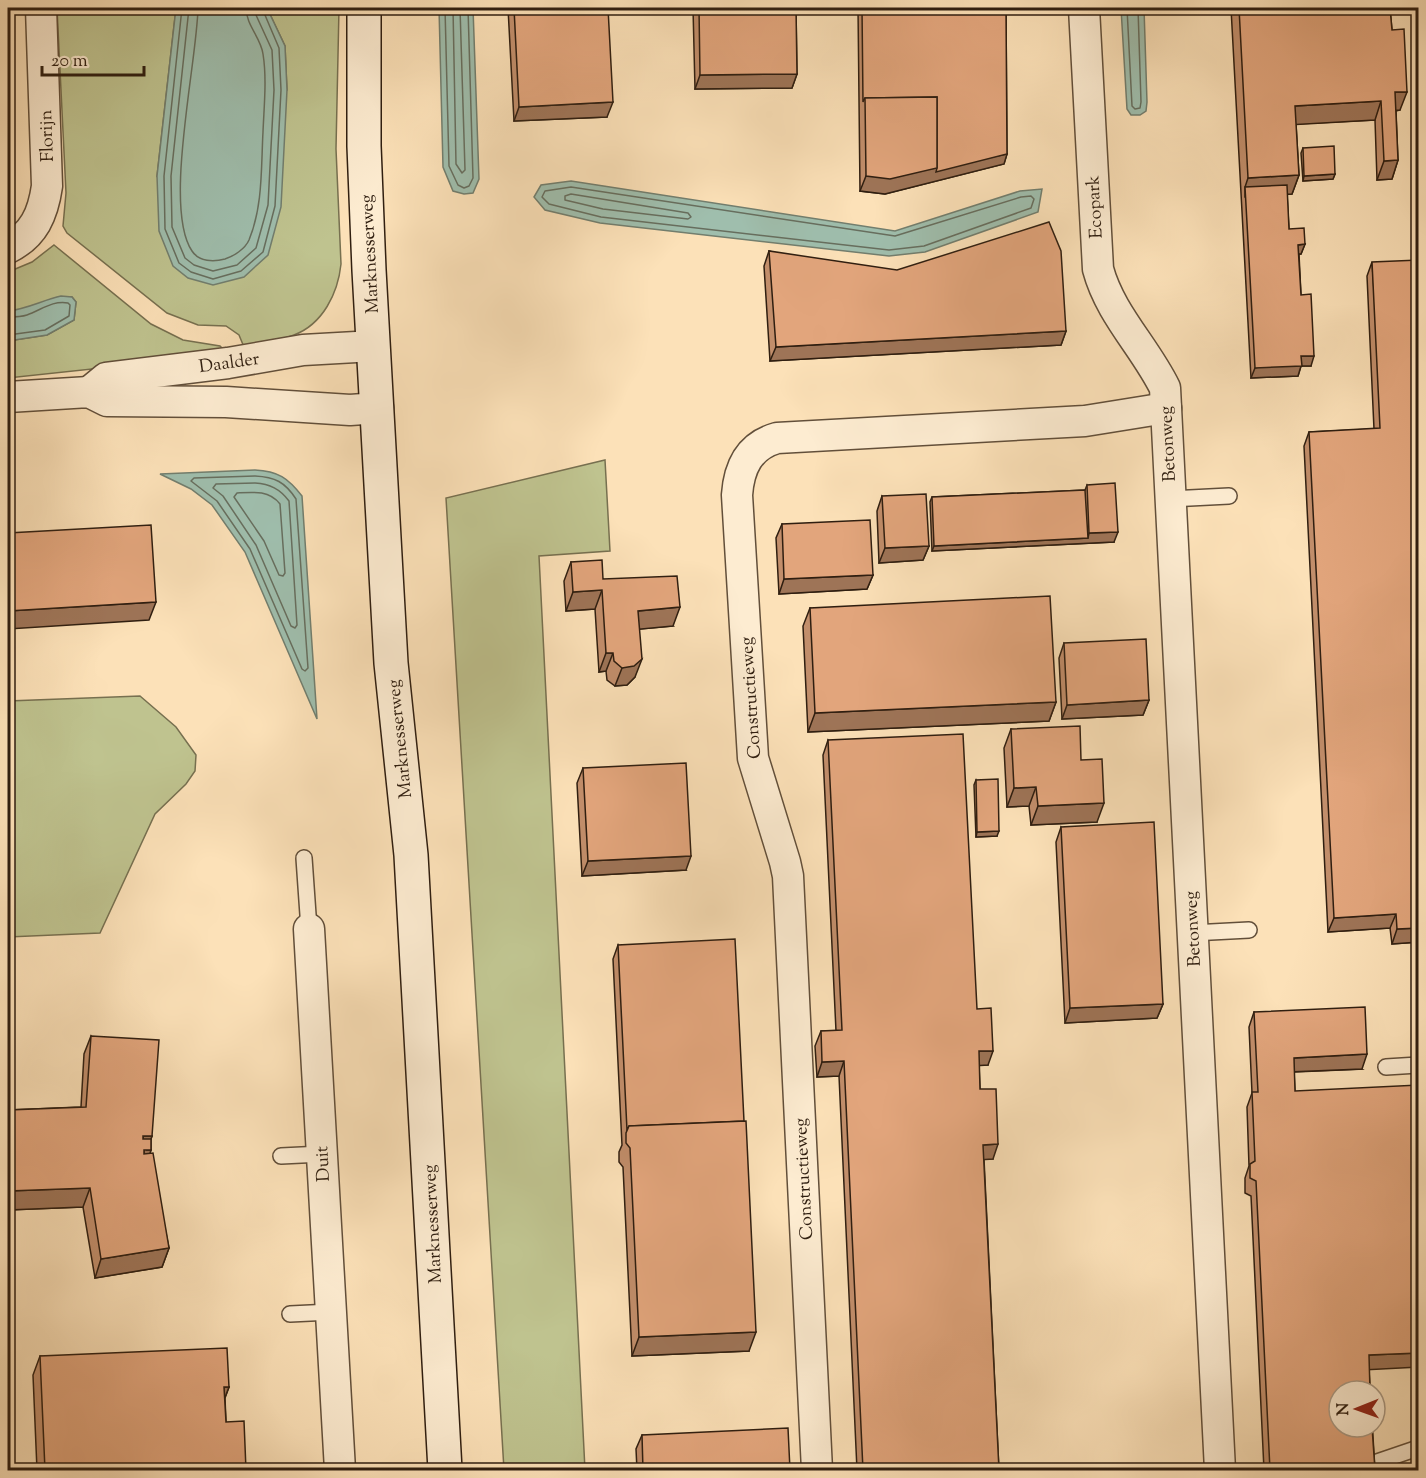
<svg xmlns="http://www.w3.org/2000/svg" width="1426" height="1478" font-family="'Sorts Mill Goudy',serif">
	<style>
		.green { fill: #bfc38f; stroke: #777050; stroke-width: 1.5 }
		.water { fill: #9fbead; stroke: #727e6e; stroke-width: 1.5 }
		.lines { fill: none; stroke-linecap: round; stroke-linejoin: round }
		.shore { stroke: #676e5e; stroke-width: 1.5 }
		.lane-casing { stroke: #624f3a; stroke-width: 18 }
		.street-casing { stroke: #624f3a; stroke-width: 33 }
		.secondary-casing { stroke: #2f1e10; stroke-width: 36 }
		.lane { stroke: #fdecd1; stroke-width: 15 }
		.street { stroke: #fdecd1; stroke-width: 30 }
		.secondary { stroke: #fdecd1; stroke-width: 33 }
		.wall { fill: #c28e6b; stroke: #2f1e10; stroke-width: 1.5 }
		.shaded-wall { fill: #9e7457; stroke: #2f1e10; stroke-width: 1.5 }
		.building { fill: #e2a57c; stroke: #2f1e10; stroke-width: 1.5 }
		.labels { text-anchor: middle; stroke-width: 4.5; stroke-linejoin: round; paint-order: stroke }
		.street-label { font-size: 18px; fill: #2f1e10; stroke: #fdecd1 }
	</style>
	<rect width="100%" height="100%" fill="#fce1b8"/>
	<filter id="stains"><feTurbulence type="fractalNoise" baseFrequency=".00333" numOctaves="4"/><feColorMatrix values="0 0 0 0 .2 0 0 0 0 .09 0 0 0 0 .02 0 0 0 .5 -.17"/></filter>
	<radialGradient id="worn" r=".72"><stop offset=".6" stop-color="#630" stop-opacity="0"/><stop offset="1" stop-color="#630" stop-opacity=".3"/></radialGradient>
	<g class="green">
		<path d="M57,8H176L157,176L287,90L285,46L267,8H339L336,149L341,264C338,293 323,324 294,335C279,341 261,343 244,347L239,335L226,326L198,325L167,313L67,233L63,226L66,193Z"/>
		<path d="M54,245L151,324L183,340L220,346L225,351L167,361L8,378V341L47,335L74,320L76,302L72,297C52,295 41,305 23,310C18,311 12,311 8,311V272L32,262Z"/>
		<path d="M605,460L610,551L539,556L585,1470H504L446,498Z"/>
		<path d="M140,696L176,727L196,755L195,771L186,784L155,814L100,933L8,937V701Z"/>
	</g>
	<g class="water">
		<path d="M176,8H267L285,46L287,90L281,207L268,255L244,277L213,285L188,278L173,266L159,231L157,176Z"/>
		<path d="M439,8H473L479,179L473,193L464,194L453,191L443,167Z"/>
		<path d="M1121,8H1144L1147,102L1146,111L1140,115H1131L1127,109Z"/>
		<path d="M571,181L895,231L1020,191L1042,189L1038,212L925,252L889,256L600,223L545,210L534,197L541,185Z"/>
		<path d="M61,296L72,297L76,302L74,320L47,335L8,341V311C27,309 43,300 61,296Z"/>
		<path d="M255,470C278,471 288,478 302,496L317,719L245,552L212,505L191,489L160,474Z"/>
	</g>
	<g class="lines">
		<g class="shore">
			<path d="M182,8L164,176L165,229L179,263L191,272L213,279L241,271L263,252L275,206L281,90L279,48L262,8"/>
			<path d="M189,8L171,176L172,227L185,258L194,265L213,271L237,265L256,248L268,205L274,90L272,50L256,15L255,8"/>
			<path d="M198,8C197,63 163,208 192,251C199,262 214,262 225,259C234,256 245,249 249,240C263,206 261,168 263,132C264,106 267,79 263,54C261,38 246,25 246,8"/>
			<path d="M445,8L449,166L458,185L464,188L469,186L473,178L468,8"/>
			<path d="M453,8L456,164L462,173L465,170L460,8"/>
			<path d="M1127,8L1132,106L1135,109L1140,108L1141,102L1138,8"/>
			<path d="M571,187L895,236L1021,197L1031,196L1034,199L1031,208L924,246L889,250L601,217L549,204L542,197L545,191Z"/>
			<path d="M571,194L688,213L691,217L688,219L603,209L565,200V196Z"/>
			<path d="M8,317C14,317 21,317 27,315C41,310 53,300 68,303L70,305L69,316L45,330L8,335"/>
			<path d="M255,476C275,477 285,482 296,499L308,668L305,671L302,669L250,549L217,501L191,481L194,478Z"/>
			<path d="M255,483C270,484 280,489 289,501L297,625L295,628L291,626L256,545L223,496L213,488L216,484Z"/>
			<path d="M237,493C253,492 269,490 280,504L285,573L283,576L279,575L264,541L234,497Z"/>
		</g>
		<defs>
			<g id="lane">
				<path d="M1170,499L1229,496"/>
				<path d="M304,858L309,929"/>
				<path d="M1192,933L1249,930"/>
				<path d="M1386,1067L1418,1065"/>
				<path d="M281,1156L322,1154"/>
				<path d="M290,1314L331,1312"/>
				<path d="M1368,1465L1418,1448"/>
			</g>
			<g id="street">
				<path d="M1084,8L1098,269C1110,314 1145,347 1165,388L1220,1470"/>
				<path d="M8,248C34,235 43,214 47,186L41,8"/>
				<path d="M89,392L106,378L228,363L303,350L374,346"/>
				<path d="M8,397L89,392L107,401L226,402L350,410L378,408"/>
				<path d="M309,929L340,1470"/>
				<path d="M817,1470L788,876L785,862L753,758L737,495C739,467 749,446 777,438L1085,421L1166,408"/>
			</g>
			<path id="secondary" d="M364,8V146L369,270L391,663L411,855L445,1470"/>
		</defs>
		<use href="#lane" class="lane-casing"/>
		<use href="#street" class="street-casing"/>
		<use href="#secondary" class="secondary-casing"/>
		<use href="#lane" class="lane"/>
		<use href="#street" class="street"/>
		<use href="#secondary" class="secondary"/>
	</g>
	<g class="wall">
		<path d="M508,8H608L607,117L514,121Z"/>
		<path d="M693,8H796L797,74L792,88L695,89Z"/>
		<path d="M858,8H1006L1007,154L1004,164L885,194L860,191Z"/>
		<path d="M1231,8H1390L1392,30L1400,110L1396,111L1398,160L1392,179L1377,180L1375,120L1296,124L1299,175L1292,194H1287L1289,229L1305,244L1301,254H1299L1301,295L1311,366H1301L1298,376L1251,378Z"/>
		<path d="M1303,148L1335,174L1333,179L1303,181L1301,153Z"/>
		<path d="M769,251L1066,331L1061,345L770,361L764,266Z"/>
		<path d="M1372,262L1419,942L1392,944L1390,928L1328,932L1304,446L1309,432L1374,429L1367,276Z"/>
		<path d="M1087,485L1114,542L932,551L930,502L932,497L1085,490Z"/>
		<path d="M882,496L929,546L923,560L879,563L877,511Z"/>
		<path d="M782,524L873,575L867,589L779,594L776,538Z"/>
		<path d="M571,562L603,579L673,626L639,629L635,677L627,685L615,686L607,680L606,671L599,672L595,609L566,611L564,581Z"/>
		<path d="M810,608L1056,702L1049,721L808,732L803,626Z"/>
		<path d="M1064,643L1149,700L1143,715L1062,719L1059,658Z"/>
		<path d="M1011,729L1081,760L1097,822L1031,825L1029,806L1007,807L1004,748Z"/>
		<path d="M828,740L977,1009L988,1065H979L980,1089L993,1159H984L999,1470H857L839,1076L817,1077L815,1046L821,1031H836L823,755Z"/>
		<path d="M583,768L686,870L582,876L577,783Z"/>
		<path d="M976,780L997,836L976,837L974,785Z"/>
		<path d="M1061,827L1163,1004L1157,1018L1065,1023L1056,842Z"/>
		<path d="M618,945L749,1351L632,1356L623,1167L619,1162V1152L622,1145L613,959Z"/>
		<path d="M1254,1012L1362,1069L1294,1072L1295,1091L1369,1370L1375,1470H1264L1251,1196L1245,1193V1178L1249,1166L1247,1107L1252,1093L1249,1027Z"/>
		<path d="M91,1036L152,1136L151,1139V1150L150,1153L169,1248L162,1267L95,1278L83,1207L8,1210V1110L81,1107L84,1054Z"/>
		<path d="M40,1356L229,1387L225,1398L226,1422L246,1470H37L33,1375Z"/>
		<path d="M642,1435L790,1470H637L636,1449Z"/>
	</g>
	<g class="shaded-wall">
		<path d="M797,74L792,88L695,89L700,75Z"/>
		<path d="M1395,92H1407L1400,110L1388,111Z"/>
		<path d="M1381,101L1375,120L1288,125L1295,106Z"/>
		<path d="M613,102L607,117L514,121L519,107Z"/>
		<path d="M1007,154L1004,164L885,194L860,191L866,176L937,168Z"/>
		<path d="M1398,160L1392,179L1377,180L1384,161Z"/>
		<path d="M1335,174L1333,179L1303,181L1304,176Z"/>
		<path d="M1299,175L1292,194L1245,197V187L1248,178Z"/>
		<path d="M1305,244L1301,254H1295L1298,245Z"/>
		<path d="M1066,331L1061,345L770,361L776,347Z"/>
		<path d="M1301,356H1314L1311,366H1301L1298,376L1251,378L1255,368Z"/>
		<path d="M1118,532L1114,542L932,551L934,546L1088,538L1089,533Z"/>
		<path d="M929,546L923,560L879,563L885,548Z"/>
		<path d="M873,575L867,589L779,594L784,579Z"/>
		<path d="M602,590L595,609L566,611L573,592Z"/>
		<path d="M156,602L149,620L8,629V611Z"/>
		<path d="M680,607L673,626L631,630L638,611Z"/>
		<path d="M606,653H613L606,671L599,672Z"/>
		<path d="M642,659L635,677L627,685L615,686L622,668Z"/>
		<path d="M1149,700L1143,715L1062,719L1067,705Z"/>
		<path d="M1056,702L1049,721L808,732L815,713Z"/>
		<path d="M1036,787L1029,806L1007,807L1014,788Z"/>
		<path d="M1104,803L1097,822L1031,825L1038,806Z"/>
		<path d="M999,831L997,836L976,837L977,832Z"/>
		<path d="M691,856L686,870L582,876L588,861Z"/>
		<path d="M1396,914L1390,928L1328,932L1334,918Z"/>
		<path d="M1419,928V942L1392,944L1397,929Z"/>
		<path d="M1163,1004L1157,1018L1065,1023L1070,1008Z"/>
		<path d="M979,1051H993L988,1065L973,1066Z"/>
		<path d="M1367,1054L1362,1069L1288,1072L1294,1058Z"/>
		<path d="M844,1061L839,1076L817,1077L822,1062Z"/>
		<path d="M143,1136H152L147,1150H151L145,1169Z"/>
		<path d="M998,1144L993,1159L978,1160L983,1145Z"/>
		<path d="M90,1188L83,1207L8,1210V1191Z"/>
		<path d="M169,1248L162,1267L95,1278L101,1259Z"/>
		<path d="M756,1332L749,1351L632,1356L639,1337Z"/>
		<path d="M1419,1353V1367L1363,1370L1369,1355Z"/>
		<path d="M224,1387H229L222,1405Z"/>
	</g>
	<g class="building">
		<path d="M514,8H608L613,102L519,107Z"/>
		<path d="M699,8H796L797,74L700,75Z"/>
		<path d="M862,8H1006L1007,154L936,172L937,168V97L865,98L863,102Z"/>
		<path d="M1239,8H1390L1392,30L1404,29L1407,92H1395L1398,160L1384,161L1381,101L1295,106L1299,175L1248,178Z"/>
		<path d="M937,97V168L890,179L866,176L865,98Z"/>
		<path d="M1334,146L1335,174L1304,176L1303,148Z"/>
		<path d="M1287,185L1289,229L1304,228L1305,244L1298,245L1301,295L1311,294L1314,356H1301L1302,366L1255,368L1245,187Z"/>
		<path d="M1049,222L1061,251L1066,331L776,347L769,251L897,270Z"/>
		<path d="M1419,260V928L1397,929L1396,914L1334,918L1309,432L1380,428L1372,262Z"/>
		<path d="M1115,483L1118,532L1089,533L1087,485Z"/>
		<path d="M1085,490L1088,538L934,546L932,497Z"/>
		<path d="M926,494L929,546L885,548L882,496Z"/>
		<path d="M870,520L873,575L784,579L782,524Z"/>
		<path d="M151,525L156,602L8,611V533Z"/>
		<path d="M602,560L603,579L677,576L680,607L638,611L642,659L634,666L622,668L614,661L613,653H606L602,590L573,592L571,562Z"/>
		<path d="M1050,596L1056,702L815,713L810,608Z"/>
		<path d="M1146,639L1149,700L1067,705L1064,643Z"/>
		<path d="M1080,726L1081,760L1102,759L1104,803L1038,806L1036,787L1014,788L1011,729Z"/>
		<path d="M963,734L977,1009L991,1008L993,1051H979L980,1089H996L998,1144L983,1145L999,1470H863L844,1061L822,1062L821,1031L842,1030L828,740Z"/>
		<path d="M686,763L691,856L588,861L583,768Z"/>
		<path d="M998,779L999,831L977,832L976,780Z"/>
		<path d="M1154,822L1163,1004L1070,1008L1061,827Z"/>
		<path d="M735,939L744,1121L629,1126L627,1130L618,945Z"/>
		<path d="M1365,1007L1367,1054L1294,1058L1295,1091L1419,1085V1353L1369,1355L1370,1391H1339V1427H1372L1375,1470H1270L1256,1181L1250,1178V1164L1255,1161L1252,1092H1258L1254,1012Z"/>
		<path d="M91,1036L159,1040L152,1136H143V1139H151V1150H144V1154L153,1153L169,1248L101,1259L90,1188L8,1191V1110L86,1107Z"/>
		<path d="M746,1121L756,1332L639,1337L630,1148L626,1143V1133L629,1126Z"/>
		<path d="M227,1348L229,1387H224L226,1422L244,1421L246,1470H45L40,1356Z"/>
		<path d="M788,1428L790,1470H643L642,1435Z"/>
	</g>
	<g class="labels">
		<g class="street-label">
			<text transform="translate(46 136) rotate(-92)" y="6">Florijn</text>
			<text transform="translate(1094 207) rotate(-93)" y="6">Ecopark</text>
			<text transform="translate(369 254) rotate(-93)" y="6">Marknesserweg</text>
			<text transform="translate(229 362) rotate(-8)" y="6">Daalder</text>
			<text transform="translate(1167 444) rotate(-93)" y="6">Betonweg</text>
			<text transform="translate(750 698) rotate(-94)" y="6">Constructieweg</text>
			<text transform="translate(399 739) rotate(-96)" y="6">Marknesserweg</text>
			<text transform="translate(1192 929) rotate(-93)" y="6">Betonweg</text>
			<text transform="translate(322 1164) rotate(-93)" y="6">Duit</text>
			<text transform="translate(803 1179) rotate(-93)" y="6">Constructieweg</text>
			<text transform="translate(432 1224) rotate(-93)" y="6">Marknesserweg</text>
		</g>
	</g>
	<rect width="1426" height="1478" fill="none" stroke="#fce1b8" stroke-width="30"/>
	<rect x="9" y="9" width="1408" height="1460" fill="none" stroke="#2f1e10" stroke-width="3"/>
	<rect x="15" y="15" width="1396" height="1448" fill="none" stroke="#2f1e10" stroke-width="1.5"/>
	<g transform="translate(1357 1409) rotate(269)"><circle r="28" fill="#fdecd1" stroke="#ab9a84" stroke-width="1.5"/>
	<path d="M0-4.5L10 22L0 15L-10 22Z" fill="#8f2418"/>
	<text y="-9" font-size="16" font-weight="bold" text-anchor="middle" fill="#2f1e10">N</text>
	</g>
	<path d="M42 66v9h102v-9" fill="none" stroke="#2f1e10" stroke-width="3"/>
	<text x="51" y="66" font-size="18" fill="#2f1e10" stroke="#fdecd1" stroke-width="4.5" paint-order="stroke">20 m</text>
	<rect width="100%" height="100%" filter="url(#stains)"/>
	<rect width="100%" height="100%" fill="url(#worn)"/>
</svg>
